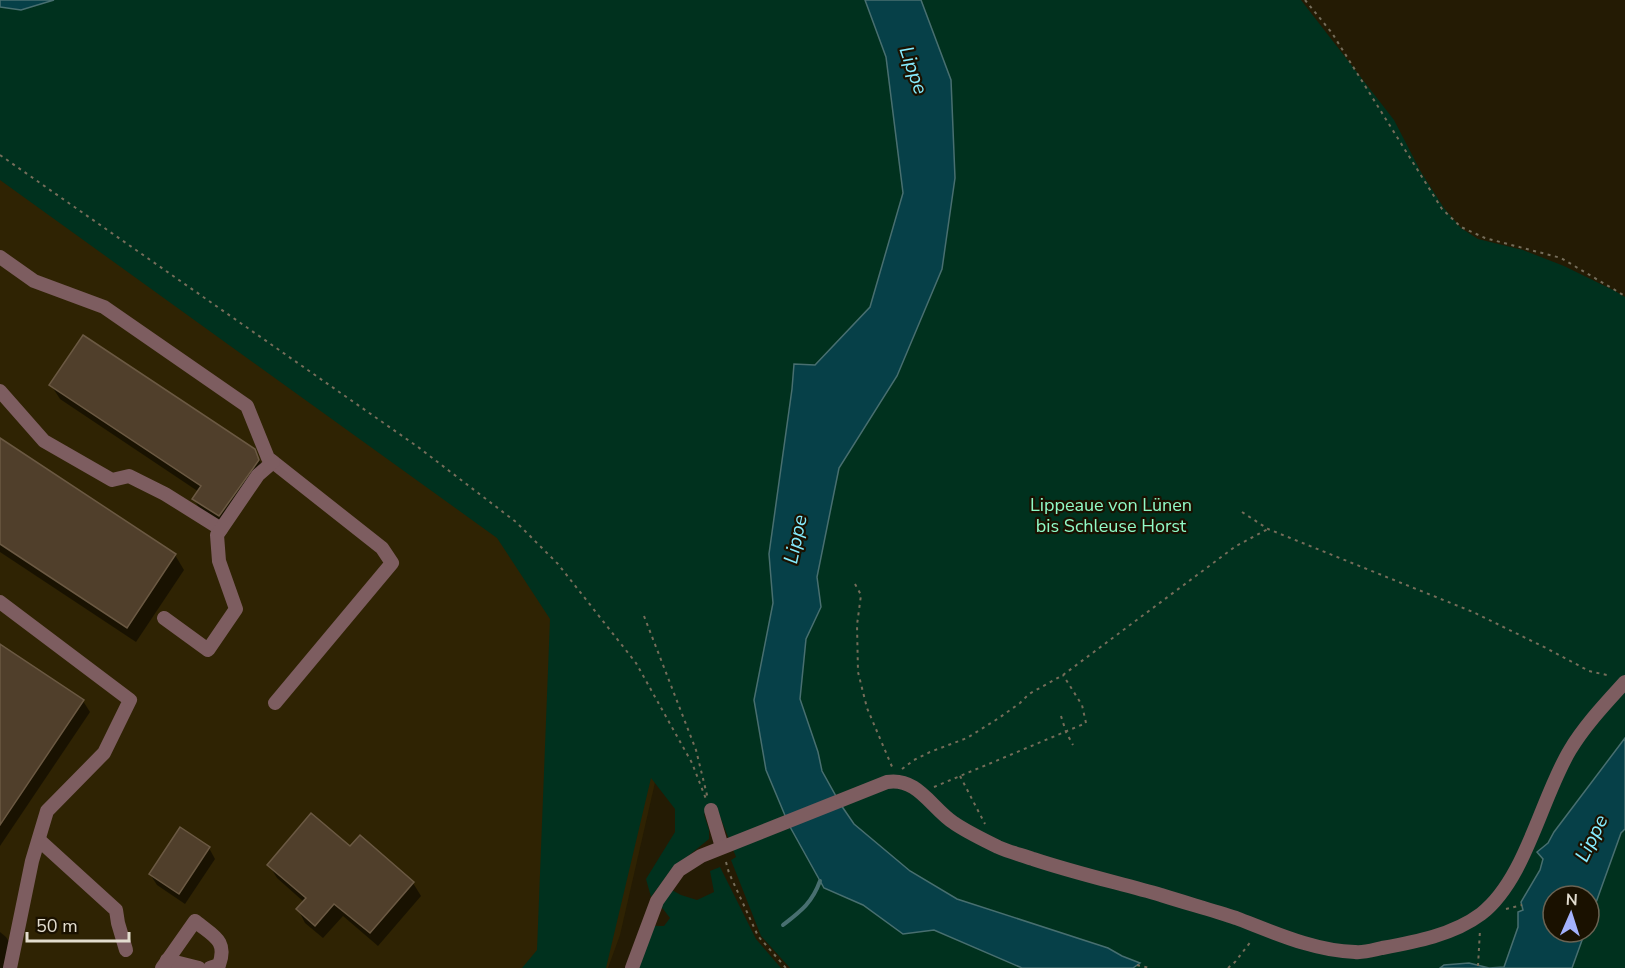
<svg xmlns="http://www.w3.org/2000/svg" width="1625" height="968" font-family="'Nunito Sans',sans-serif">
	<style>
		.built { fill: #2f2303 }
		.green { fill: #00311e; fill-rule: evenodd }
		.water { fill: #064048; stroke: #486f70; stroke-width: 1.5 }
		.shadow { fill: #0007 }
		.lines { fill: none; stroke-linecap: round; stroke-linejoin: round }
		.stream { stroke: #486f70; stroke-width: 4 }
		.building { fill: #503f2b; stroke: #6b5943; stroke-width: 1.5 }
		.path { stroke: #756d5a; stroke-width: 2; stroke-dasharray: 3 4.5; stroke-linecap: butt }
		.minor { stroke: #7d5d60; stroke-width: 14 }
		.labels { text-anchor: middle; stroke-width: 4.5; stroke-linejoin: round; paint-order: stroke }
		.park-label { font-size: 18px; fill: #90fac7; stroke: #1a1100 }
		.water-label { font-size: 20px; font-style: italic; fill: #86ecfe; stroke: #1a1100 }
	</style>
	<rect width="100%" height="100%" fill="#241b04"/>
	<path class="built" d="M0,167L520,533L662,752L620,935L608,968H0Z"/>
	<g class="green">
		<path d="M0,0H1301L1394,120L1421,172L1444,208L1461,228L1478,239L1523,250L1564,266L1615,291L1625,297V968H790L761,936L731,860L736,857L717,809L704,814L709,830V839L671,870L651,897L646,879L675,832V809L651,778L606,968H522L537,950L550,619L497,538L0,180ZM1553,896H1589V932H1553Z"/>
		<path d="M720,867L756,939L781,968H637L653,926H664L670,918L660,905L670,889L681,895L697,900L714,892L710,871Z"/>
	</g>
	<g class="water">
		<path d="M0,0H54L21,10L0,7Z"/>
		<path d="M865,0H921L951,80L955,178L942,269L897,376L839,468L817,577L821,607L806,639L800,699L818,752L822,771L841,805L854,824L910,871L957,899L1108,948L1122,956L1140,963L1133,968H1022L934,930L903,934L863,905L824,888L789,825L766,770L754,700L773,603L769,554L792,389L794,364L815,365L870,307L903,193L886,57Z"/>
		<path d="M1625,738V829L1621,833L1589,922V896H1553V932H1585L1572,968H1440L1444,965L1469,963L1489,968L1504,967L1518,927V912L1523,910L1521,902L1540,870L1543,859L1537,852L1548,843L1554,832Z"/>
	</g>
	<g class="shadow">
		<path d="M51,385L254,450L262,465L227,530L202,513L194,499L199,492L60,399Z"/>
		<path d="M0,439L175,555L184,570L136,642L0,552Z"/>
		<path d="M0,646L83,701L90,712L0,846Z"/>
		<path d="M209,848L215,859L185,904L157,885L150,874Z"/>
		<path d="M350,849L413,883L421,896L378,946L343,916L323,938L305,923L298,909L304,902L277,878L269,865Z"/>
		<path d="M0,932L6,937L13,948L6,968H0Z"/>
	</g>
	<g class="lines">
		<path class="stream" d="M783,925C801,911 812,903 820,881"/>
	</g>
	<g class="building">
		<path d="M83,335L255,449L259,460L219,516L192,499L201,486L49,385Z"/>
		<path d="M0,438L176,554L127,628L0,544Z"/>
		<path d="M0,644L84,700L0,825Z"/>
		<path d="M311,813L350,846L360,835L414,882L370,933L334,904L315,926L296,909L306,898L267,865Z"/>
		<path d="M180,827L210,847L179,894L149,874Z"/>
	</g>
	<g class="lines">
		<g class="path">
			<path d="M1305,0L1332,33L1442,209L1461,227L1485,238L1561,258L1625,296"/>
			<path d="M0,155L418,447L516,522L558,564L636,663L692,763L706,799"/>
			<path d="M1242,512L1268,529L1473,612L1546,648L1589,671L1611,676"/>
			<path d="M855,584L861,595L857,625L858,672L867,708L893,769"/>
			<path d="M644,616L696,750L708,799"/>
			<path d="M1061,716L1066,732L1073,745"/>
			<path d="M902,769L914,760L930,752L967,738L999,718L1020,703L1029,694L1063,675L1236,546L1268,529"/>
			<path d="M960,776L985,824"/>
			<path d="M934,787L1086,723L1082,705L1063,675"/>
			<path d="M726,862L729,873L758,936L786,968"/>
			<path d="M1506,909L1522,905"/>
			<path d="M1137,965L1150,968"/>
			<path d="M1478,966L1480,930"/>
			<path d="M1228,968L1235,962L1252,940"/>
		</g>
		<g class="minor">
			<path d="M0,257L34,281L104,307L247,406L268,458L382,548L392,563L275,703"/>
			<path d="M0,391L44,441L112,480L129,476L165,494L221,529"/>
			<path d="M0,602L130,700L104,753L47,811L32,861L10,968"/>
			<path d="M164,618L208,650L236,609L219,561L217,535L258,475L273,462"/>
			<path d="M711,810L722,847"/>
			<path d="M39,840L116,910L118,923L126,950"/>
			<path d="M167,960L199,968"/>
			<path d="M162,968L195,921C213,936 228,940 219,965L210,968"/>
			<path d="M632,968L657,901L679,870L701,856L887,782C918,777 931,808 954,823C967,832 984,840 998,847C1009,852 1022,855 1033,859C1075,873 1119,883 1161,895C1186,903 1212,910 1236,918C1273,932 1314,951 1355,952C1364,953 1373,950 1382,948C1415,942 1453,935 1481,914C1526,879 1541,798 1570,750C1585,725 1606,703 1625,682"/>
		</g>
	</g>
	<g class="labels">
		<g class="park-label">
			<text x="1111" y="511">Lippeaue von Lünen<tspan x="1111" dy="21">bis Schleuse Horst</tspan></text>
		</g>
		<g class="water-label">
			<text transform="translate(914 70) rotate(71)" y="7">Lippe</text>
			<text transform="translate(795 539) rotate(-78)" y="7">Lippe</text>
			<text transform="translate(1591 838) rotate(-64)" y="7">Lippe</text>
		</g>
	</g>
	<g transform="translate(1571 914) rotate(3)"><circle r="28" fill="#1a1100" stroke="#6a6353" stroke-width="1.5"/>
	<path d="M0-4.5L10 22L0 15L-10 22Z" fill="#a4b2fc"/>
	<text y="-9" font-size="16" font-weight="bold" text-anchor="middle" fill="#e3ddcf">N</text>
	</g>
	<path d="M27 932v9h102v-9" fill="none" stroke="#e3ddcf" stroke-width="3"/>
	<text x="36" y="932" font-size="18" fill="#e3ddcf" stroke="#1a1100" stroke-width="4.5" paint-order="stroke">50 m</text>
</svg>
